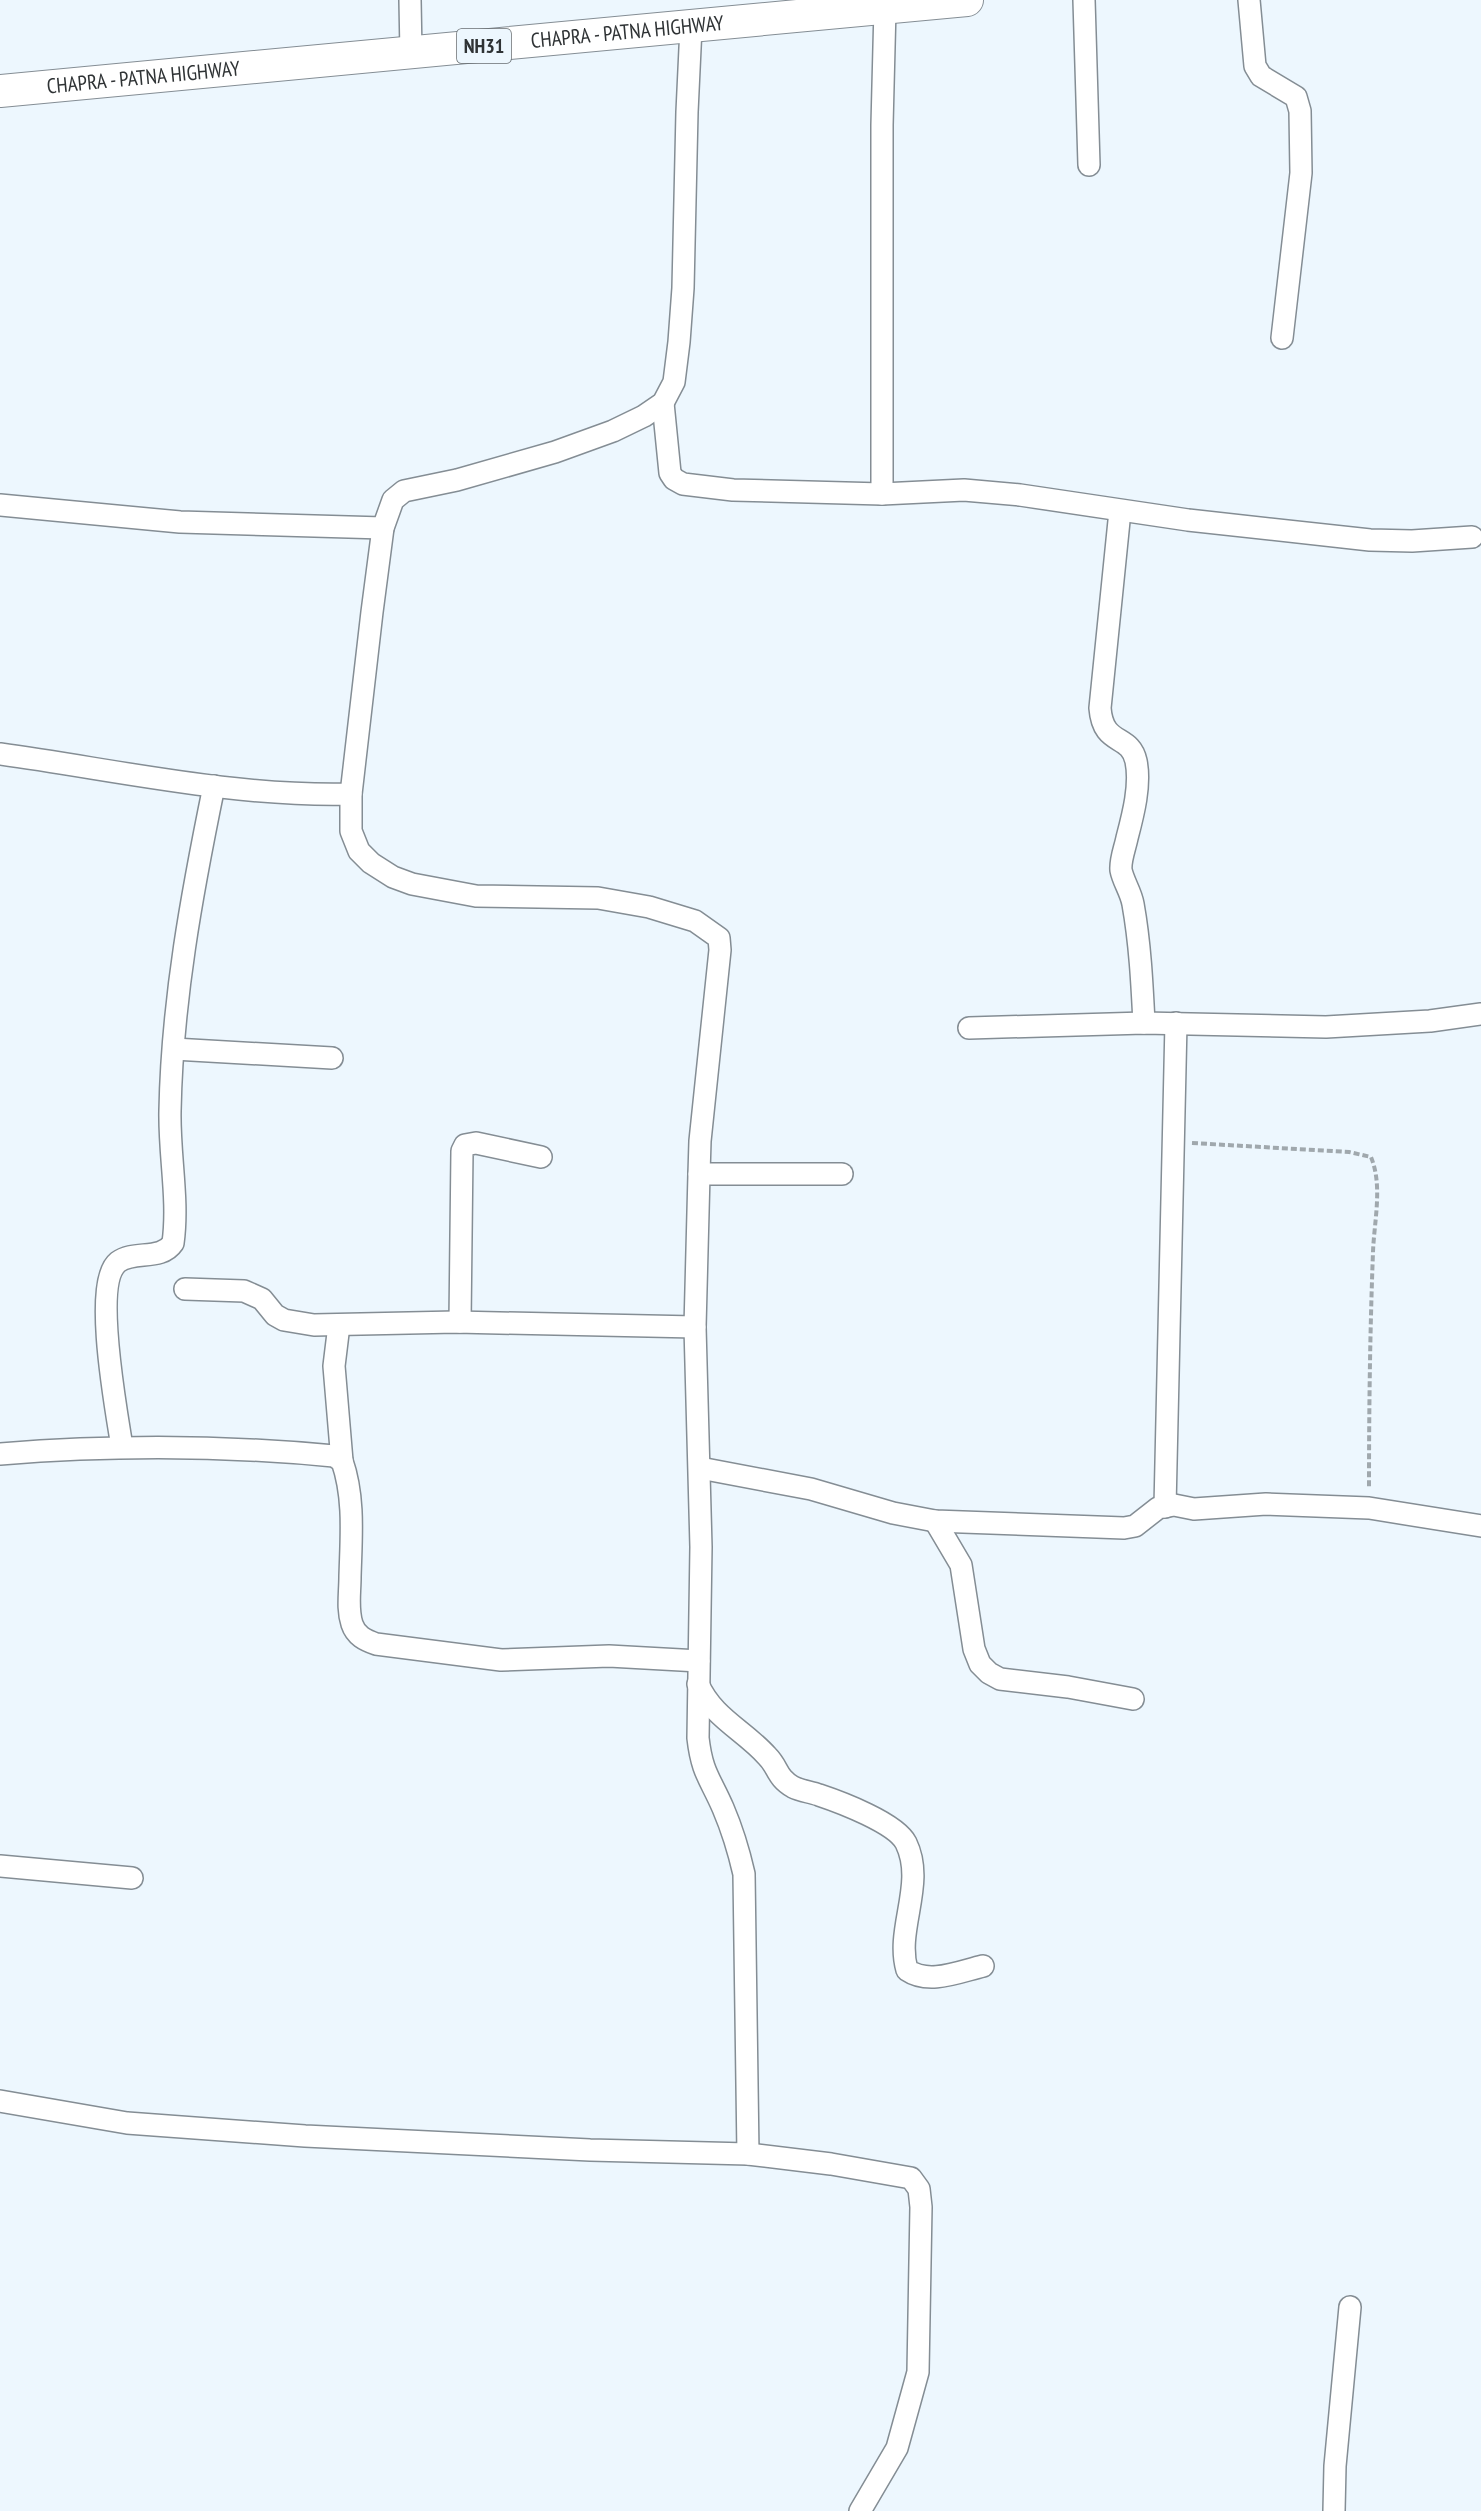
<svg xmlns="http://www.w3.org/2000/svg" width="1481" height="2511" font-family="'PT Sans Narrow',sans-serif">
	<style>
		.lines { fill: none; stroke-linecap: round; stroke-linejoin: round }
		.minor-casing { stroke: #848d94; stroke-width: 24 }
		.highway-casing { stroke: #848d94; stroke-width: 34 }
		.path { stroke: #a0a8ad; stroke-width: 4; stroke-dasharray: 6 3; stroke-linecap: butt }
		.minor { stroke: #fff; stroke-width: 21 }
		.highway { stroke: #fff; stroke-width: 32 }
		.labels { text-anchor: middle; stroke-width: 4.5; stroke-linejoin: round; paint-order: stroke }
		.shield { fill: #edf7fe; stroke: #686e71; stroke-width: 1.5 }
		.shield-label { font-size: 20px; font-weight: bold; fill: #2f3335 }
		.street-label { font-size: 21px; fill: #2f3335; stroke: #edf7fe }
	</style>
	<rect width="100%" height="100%" fill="#edf7fe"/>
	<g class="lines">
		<defs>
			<g id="minor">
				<path d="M410,0L411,53"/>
				<path d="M1084,0L1089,165"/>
				<path d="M1249,0L1255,66L1261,76L1296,97L1300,111L1301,173L1282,338"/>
				<path d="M691,27L687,112L683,288L679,342L674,382L663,403L644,416L613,431L555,452L457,480L404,491L393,500L383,528L372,612L351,794V831L359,851L371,863L393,877L412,884L476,896L598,898L649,907L695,921L719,938L720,950L700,1141L699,1174L695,1327L701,1547L698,1738C702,1773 710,1778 723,1808C732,1829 739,1852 744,1874L748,2154"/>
				<path d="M663,403L670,473L674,479L683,484L733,490L882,494L964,490L1020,495L1188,520L1370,540L1412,541L1472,537"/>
				<path d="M882,494V125L885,8"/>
				<path d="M0,505L180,522L383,528"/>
				<path d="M1120,511L1100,708C1103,747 1130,733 1136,761C1141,785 1133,815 1127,838C1125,848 1120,860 1121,870C1123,881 1131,892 1133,904C1140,943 1142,983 1144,1023"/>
				<path d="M0,754C116,770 233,797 351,794"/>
				<path d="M969,1028L1144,1023L1326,1027L1430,1021L1481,1014"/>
				<path d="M174,1049L332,1058"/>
				<path d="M699,1174H842"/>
				<path d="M185,1289L244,1291L262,1299L275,1315L284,1320L314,1325L456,1322L695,1327"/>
				<path d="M460,1322L462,1151L465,1145L476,1143L541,1157"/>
				<path d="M339,1325L334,1366L342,1461"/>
				<path d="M122,1447C117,1414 92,1283 118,1262C134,1250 161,1261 173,1243C179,1200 169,1155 170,1111C172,1001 192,893 214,786"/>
				<path d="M0,1454C112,1445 221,1445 334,1456L342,1461C355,1498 351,1539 350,1577C350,1593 347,1609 352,1624C356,1636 365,1640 376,1644L501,1660L609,1656L699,1661"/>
				<path d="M700,1468L811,1489L893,1513L935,1521L1124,1528L1135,1526L1158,1508L1174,1505L1194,1509L1266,1504L1369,1508L1481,1526"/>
				<path d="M1165,1507L1176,1023"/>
				<path d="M935,1521L961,1565L974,1649L980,1664L989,1673L1000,1679L1068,1687L1133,1699"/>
				<path d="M698,1684C713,1718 744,1730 767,1756C779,1768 776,1777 793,1787C801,1791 811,1792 819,1795C840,1802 896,1823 906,1843C926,1884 895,1929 907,1970C929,1985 958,1972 983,1966"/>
				<path d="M0,1866L132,1878"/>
				<path d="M0,2101L127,2123L305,2136L590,2150L748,2154L831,2164L911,2178L919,2189L921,2207L918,2372L897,2448L860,2511"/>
				<path d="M1334,2511L1335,2466L1350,2307"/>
			</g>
			<g id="highway">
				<path id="s1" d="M0,91L967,0"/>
			</g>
		</defs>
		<use href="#minor" class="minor-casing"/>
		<use href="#highway" class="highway-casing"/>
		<path class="path" d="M1192,1143L1349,1152L1371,1157C1383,1186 1374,1222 1373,1252C1370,1331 1369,1409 1369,1487"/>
		<use href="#minor" class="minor"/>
		<use href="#highway" class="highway"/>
	</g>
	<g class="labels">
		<rect class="shield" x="457" y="29" width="54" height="34" rx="4.5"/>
		<g class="shield-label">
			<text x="484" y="53">NH31</text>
		</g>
		<g class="street-label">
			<text dy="7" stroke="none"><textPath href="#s1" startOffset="630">CHAPRA - PATNA HIGHWAY</textPath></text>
			<text dy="7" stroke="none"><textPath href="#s1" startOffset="144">CHAPRA - PATNA HIGHWAY</textPath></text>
		</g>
	</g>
</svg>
